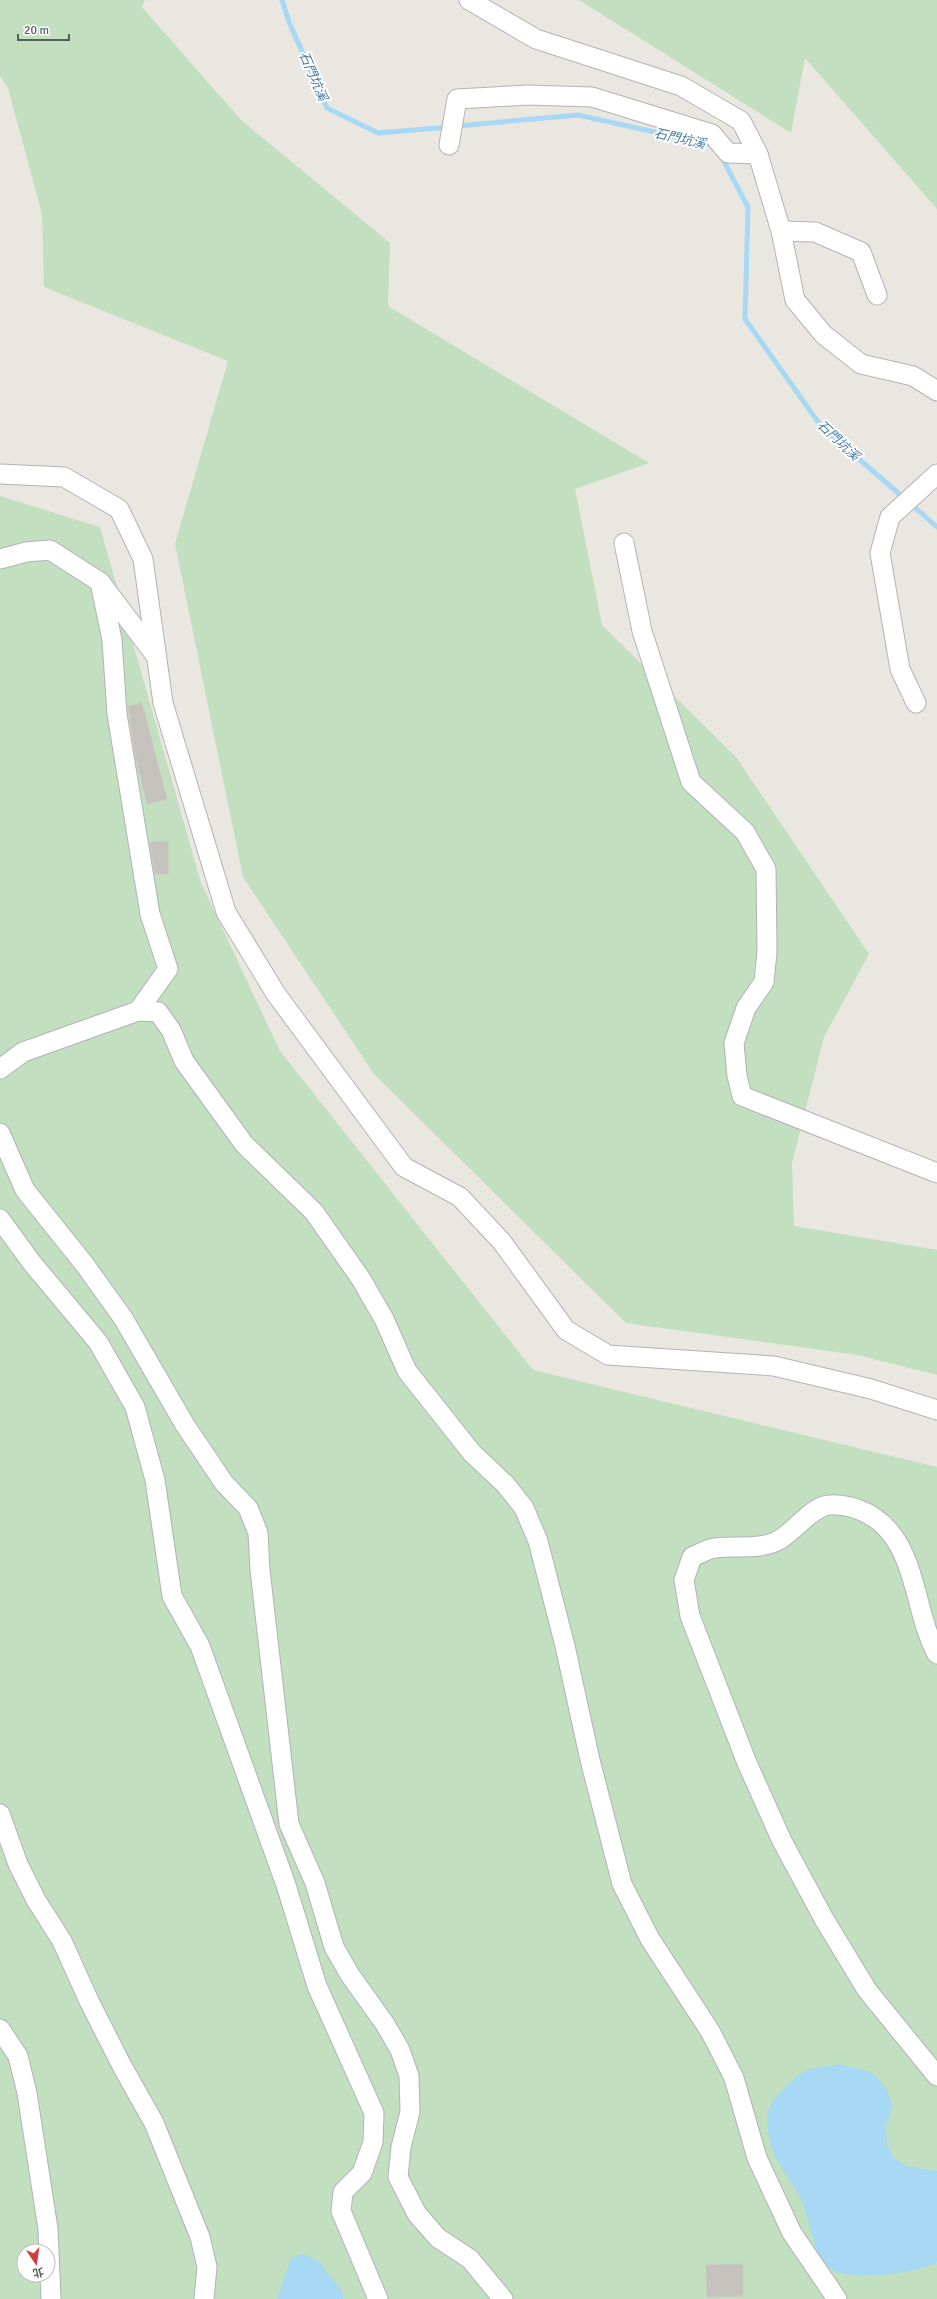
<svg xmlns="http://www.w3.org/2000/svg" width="937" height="2299" font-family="Signika,'Noto Sans TC',sans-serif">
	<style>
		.green { fill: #c2dfbf; fill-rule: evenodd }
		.water { fill: #a7d8f4 }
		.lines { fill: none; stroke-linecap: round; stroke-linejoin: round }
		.stream { stroke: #a7d8f4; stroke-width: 5 }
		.building { fill: #c5c2bd; stroke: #cec8c0 }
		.minor-casing { stroke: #b1b3b6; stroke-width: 21 }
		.minor { stroke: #fff; stroke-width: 19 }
		.labels { text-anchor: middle; stroke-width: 4; stroke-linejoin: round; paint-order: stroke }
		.water-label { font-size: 13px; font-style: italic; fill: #487ba2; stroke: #fff }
	</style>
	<rect width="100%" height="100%" fill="#eae7e0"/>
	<g class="green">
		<path d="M0,0H145L142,7L241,120L390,243L388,306L649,463L575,489L602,625L736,757L869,954L824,1037L792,1163L794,1226L937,1250V1375L857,1355L626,1323L374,1074L243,877L175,544L228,361L44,287L42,214L8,88L0,76Z"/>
		<path d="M579,0H937V209L805,58L791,133Z"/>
		<path d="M0,496L100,527L201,883L280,1051L533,1370L937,1467V2299H0ZM24,2251H48V2275H24Z"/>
	</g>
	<g class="water">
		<path d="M840,2064L871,2072L886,2088L892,2105L886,2128L887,2144L893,2157L906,2166L937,2171V2262C917,2274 844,2283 826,2266C815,2256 809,2221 804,2206C797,2188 783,2173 775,2156C769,2144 765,2121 769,2108C772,2098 800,2071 810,2069C819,2066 830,2066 840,2064Z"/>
		<path d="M303,2254L318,2260L343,2293V2299H277L291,2258Z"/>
	</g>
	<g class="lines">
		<g class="stream">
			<path d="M282,0L289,22L327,108L378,133L449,127"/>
			<path d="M457,126L578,115L713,145"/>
			<path d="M721,156L748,207L745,319L821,426L905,499"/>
			<path d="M911,504L937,527"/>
		</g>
	</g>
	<g class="building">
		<path d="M142,703L167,799L147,804L136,759L128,706Z"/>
		<path d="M168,841V874H155L150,842Z"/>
		<path d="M743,2264V2296L707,2297L706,2265Z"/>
	</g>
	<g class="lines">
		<defs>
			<g id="minor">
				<path d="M469,0L536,39L681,86L741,121L758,154L781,231L795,300L824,335L861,364L913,376L937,391"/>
				<path d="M449,145L457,99L528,95L592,97L712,134L728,153L758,154"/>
				<path d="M781,231L815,232L861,252L877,295"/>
				<path d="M0,474L64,477L119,509L143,559L163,703L226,912L276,994L404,1167L460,1197L502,1242L566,1330L608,1355L774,1366L871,1389L937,1410"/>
				<path d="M624,543L642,631L691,782L745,832L766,869L767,952L764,982L746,1008L734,1043L737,1076L742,1096L937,1173"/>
				<path d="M0,559L26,552L50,550L100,582L156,656"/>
				<path d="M100,582L112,640L117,714L150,914L168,969L138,1011"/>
				<path d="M916,703L900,669L880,553L890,517L937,474"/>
				<path d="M0,1069L23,1052L138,1011L158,1012L171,1030L184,1061L244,1144L314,1212L361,1279L384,1319L407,1371L472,1453L505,1484L524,1508L538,1541L565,1646L590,1760L622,1884L650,1939L710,2031L734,2078L757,2158L792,2233L837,2299"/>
				<path d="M0,1133L25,1190L85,1265L123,1318L185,1425L224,1483L248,1508L258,1533L260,1570L289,1824L315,1883L334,1947L350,1975L385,2024L400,2050L409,2076L410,2112L401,2147L398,2177L417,2214L438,2238L470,2259L503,2299"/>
				<path d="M0,1219L32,1263L98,1342L135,1407L155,1480L172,1596L200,1646L286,1885L317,1986L374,2113L373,2142L362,2173L343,2192L341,2211L378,2299"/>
				<path d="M937,1654C911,1607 918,1530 857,1509C849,1506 832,1503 824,1506C807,1512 790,1536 775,1542C756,1550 735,1545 715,1548C707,1549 699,1554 692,1557L684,1580L690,1616L747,1763L782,1841L824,1919L867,1990L937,2076"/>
				<path d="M0,1814L18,1864L36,1900L62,1941L89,2001L122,2066L154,2123L200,2237L207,2267L204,2299"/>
				<path d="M0,2029L18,2056L27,2093L48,2229L51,2299"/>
			</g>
		</defs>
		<use href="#minor" class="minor-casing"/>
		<use href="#minor" class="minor"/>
	</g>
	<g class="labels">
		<g class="water-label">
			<text transform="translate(314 76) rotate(67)" y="5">石門坑溪</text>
			<text transform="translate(680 138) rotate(13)" y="5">石門坑溪</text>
			<text transform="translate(839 440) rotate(43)" y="5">石門坑溪</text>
		</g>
	</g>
	<g transform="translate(36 2263) rotate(167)"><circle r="19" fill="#ffffff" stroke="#bdbebf"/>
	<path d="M0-3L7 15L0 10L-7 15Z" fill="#d23e3f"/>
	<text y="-6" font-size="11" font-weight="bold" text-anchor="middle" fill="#595c5f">北</text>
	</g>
	<path d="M18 34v6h51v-6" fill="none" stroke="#595c5f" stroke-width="2"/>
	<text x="24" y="34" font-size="12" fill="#595c5f" stroke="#ffffff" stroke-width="3" paint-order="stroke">20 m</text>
</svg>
